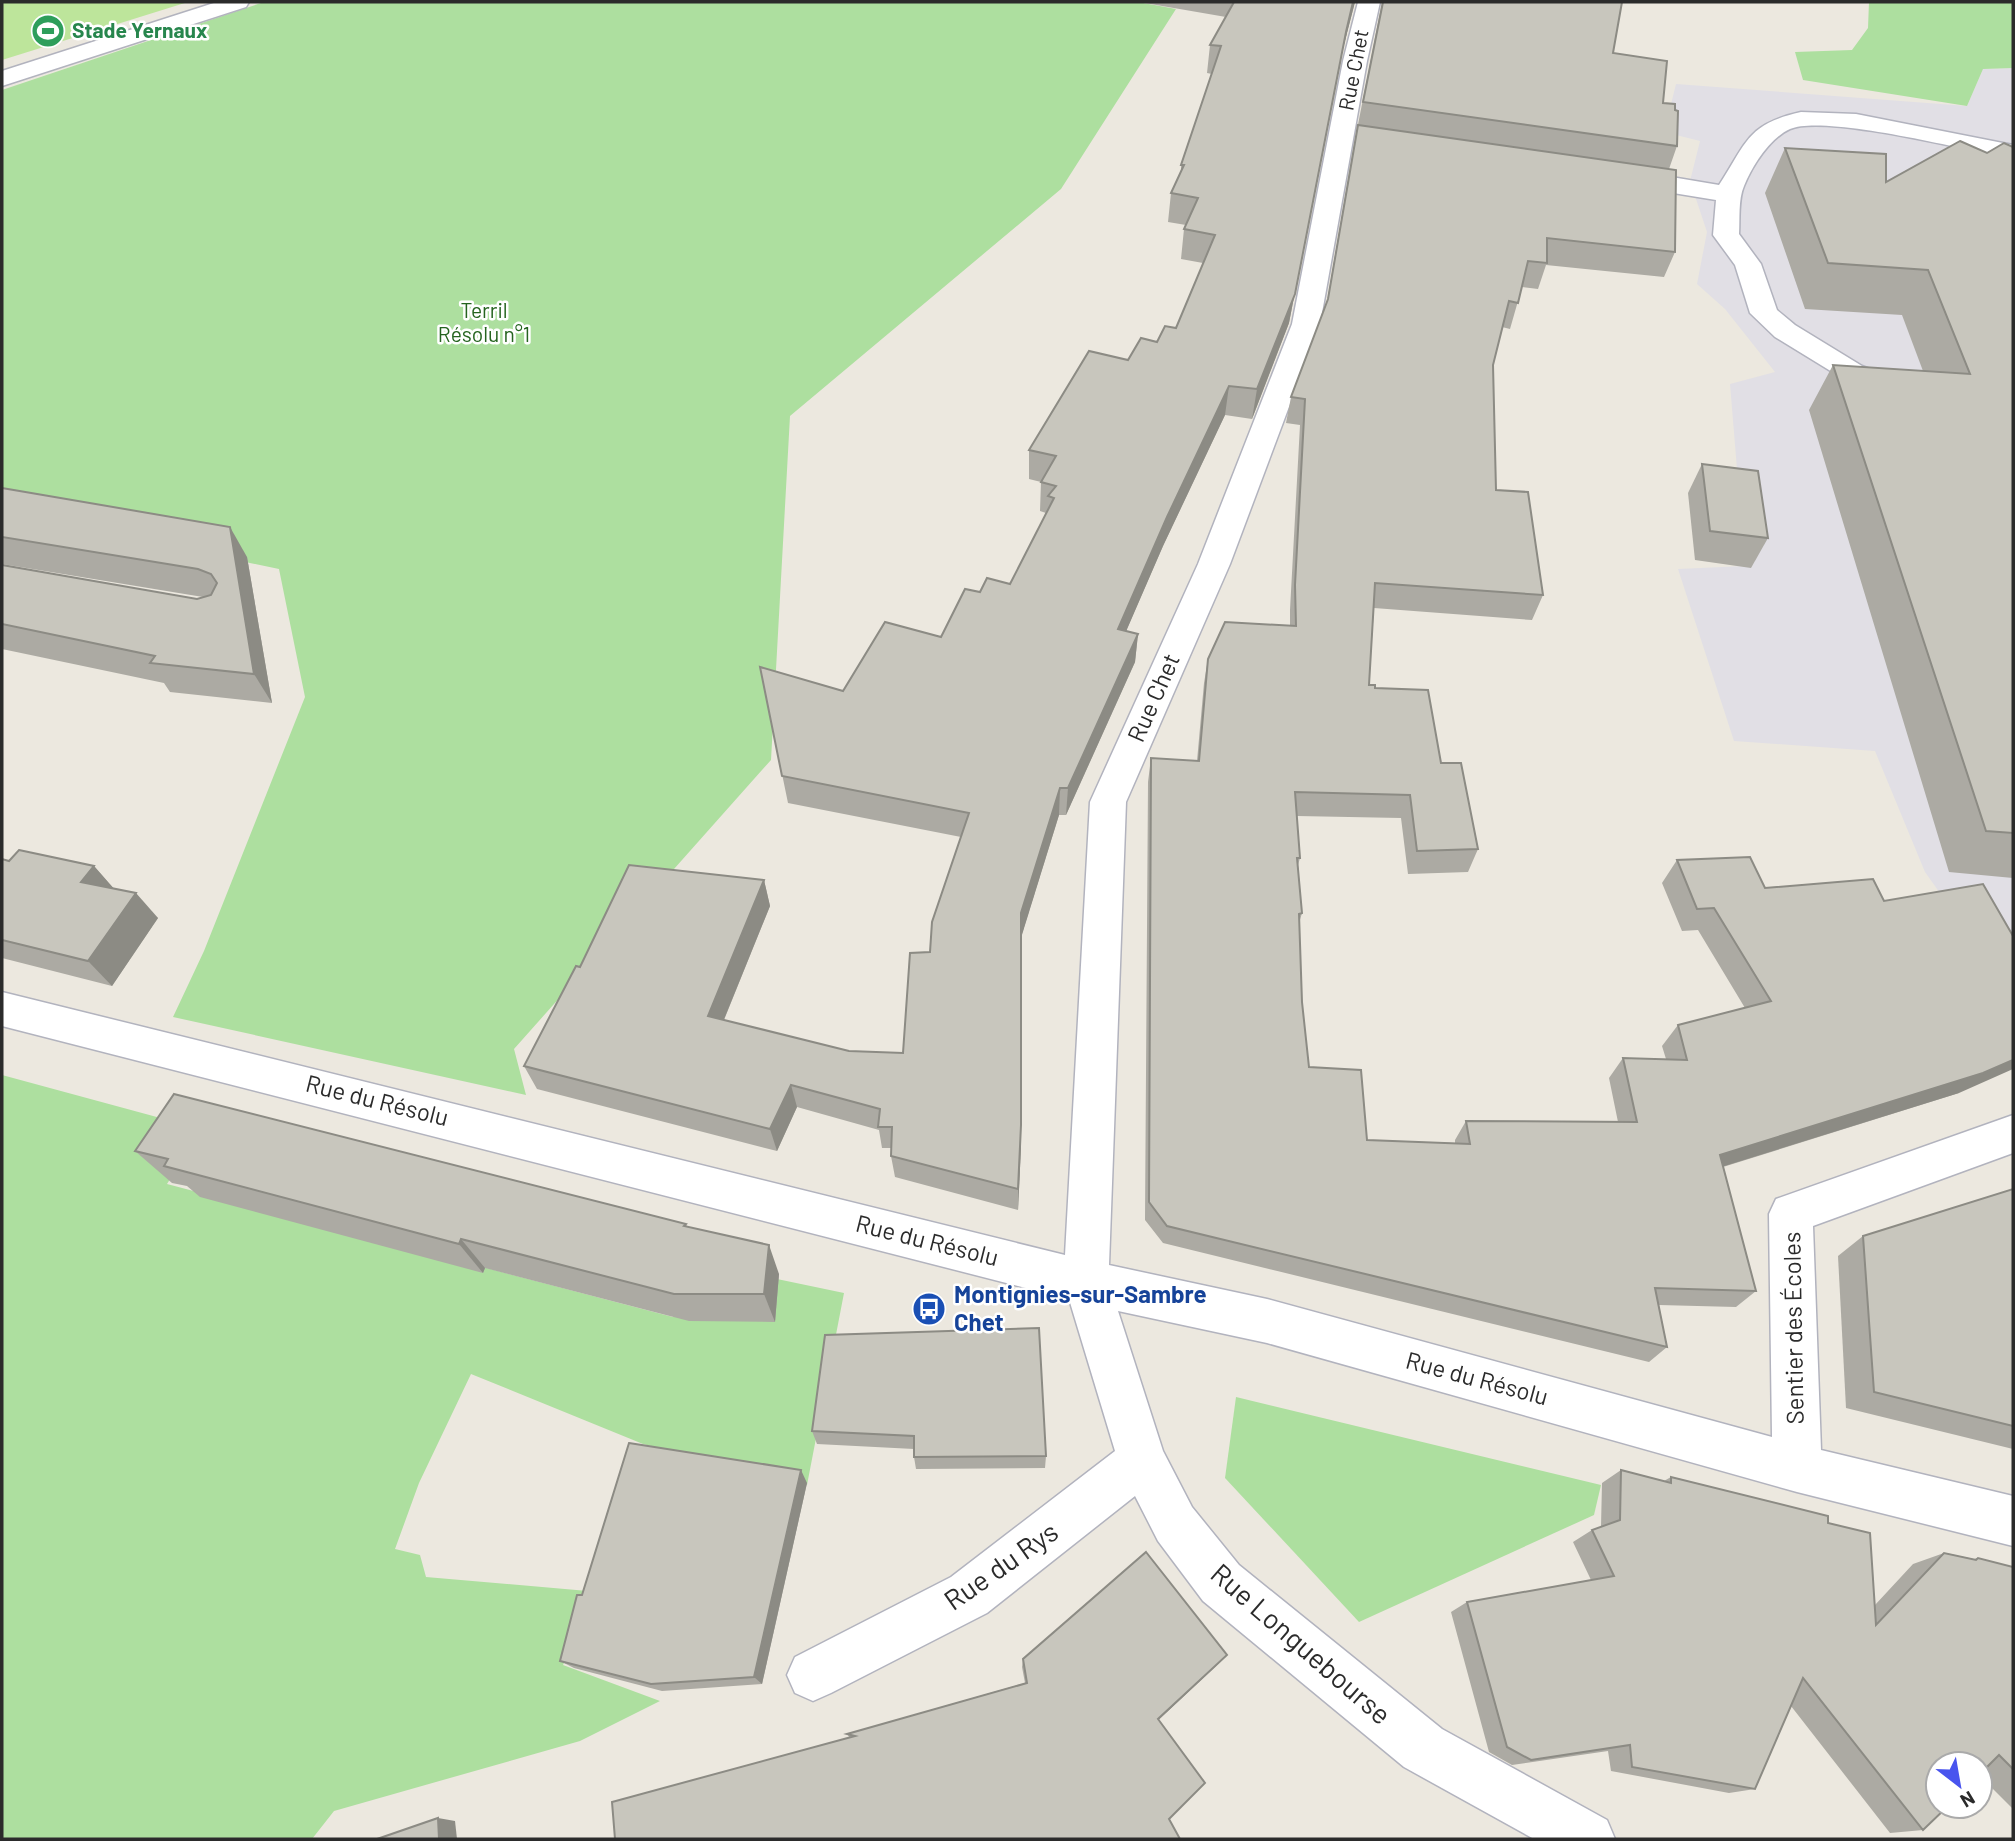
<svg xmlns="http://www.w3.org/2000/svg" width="2015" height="1841" font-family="Barlow,sans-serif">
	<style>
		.industrial { fill: #e1dfe5 }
		.green { fill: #addf9f }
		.pitch { fill: #bde59b }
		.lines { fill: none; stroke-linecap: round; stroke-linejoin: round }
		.minor-casing { stroke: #b2b3be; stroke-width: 3 }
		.minor { fill: #fff; fill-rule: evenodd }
		.wall { fill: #acaaa3 }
		.shaded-wall { fill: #8c8b84 }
		.building { fill: #c8c6bd; stroke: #8c8b84; stroke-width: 2 }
		.labels { text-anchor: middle; stroke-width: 5; stroke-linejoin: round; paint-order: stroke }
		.far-leisure-label { font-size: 21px; font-weight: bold; fill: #27864d; stroke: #fff; text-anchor: start }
		.far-street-label { font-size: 21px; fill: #2b2b2b; stroke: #fff }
		.far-park-label { font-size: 21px; fill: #25641f; stroke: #fff }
		.street-label { font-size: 24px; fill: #2b2b2b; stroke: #fff }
		.transit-label { font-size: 24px; font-weight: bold; fill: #164399; stroke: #fff; text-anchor: start }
		.near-street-label { font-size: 28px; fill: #2b2b2b; stroke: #fff }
	</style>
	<rect width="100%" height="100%" fill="#ece8df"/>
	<path class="industrial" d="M2013,68V996L1925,872L1875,751L1734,741L1678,569L1745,566L1730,384L1775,372L1725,309L1697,284L1707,232L1690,181L1700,141L1664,132L1676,84L1967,106L1983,69Z"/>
	<g class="green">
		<path d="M264,2H1138L1176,9L1061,189L790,416L771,760L514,1049L526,1095L173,1017L204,951L305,697L279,569L2,512V90Z"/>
		<path d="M1869,2H2013V68L1983,69L1967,106L1803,80L1795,52L1852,50L1868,28Z"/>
		<path d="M2,1075L201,1129L167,1184L673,1317L777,1279L844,1293L807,1485L643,1444L471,1374L419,1483L395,1549L420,1555L426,1577L599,1592L563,1665L660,1701L580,1741L334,1811L312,1839H2Z"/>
		<path d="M1236,1397L1601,1485L1594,1515L1359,1622L1225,1478Z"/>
	</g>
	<path class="pitch" d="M2,2H188L2,60Z"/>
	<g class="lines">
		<defs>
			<g id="minor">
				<path d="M217,2H249L246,7L2,86V71Z"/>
				<path d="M1358,2H1380L1367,61L1320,324L1230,564L1126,802L1109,1265L1267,1299L1772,1437L1769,1214L1776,1199L2013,1115V1153L1813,1226L1821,1450L2013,1496V1546L1797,1492L1267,1343L1118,1311L1163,1451L1192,1507L1239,1565L1442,1729L1607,1820L1615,1839H1534L1404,1767L1203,1601L1158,1541L1135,1496L987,1613L831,1693L813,1701L795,1693L787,1675L795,1657L951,1577L1115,1451L1069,1299L2,1026V992L1065,1255L1090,802L1198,564L1292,324L1343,61Z"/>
				<path d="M1801,112L1856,114L2013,145V159C1970,151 1825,114 1790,129C1770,138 1752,166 1744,186C1738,199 1740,220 1739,234L1761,264L1777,310L1795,325L1862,366L1898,380L1902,386L1898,392L1888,395L1842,378L1775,337L1750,313L1735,265L1713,235L1716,200L1624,185L1615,182L1611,177L1615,172L1624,169L1719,185C1747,142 1747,124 1801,112Z"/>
			</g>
		</defs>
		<use href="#minor" class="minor-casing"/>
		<use href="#minor" class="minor"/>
	</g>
	<g class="wall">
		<path d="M1139,2H1355L1340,60L1289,323L1252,419L1225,415L1163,546L1126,631L1138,634L1135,662L1066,815H1059L1021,937V1125L1018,1210L895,1177L891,1156L892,1148H882L879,1130L797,1107L777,1151L537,1089L524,1066L580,967L764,880L770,906L724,1020L849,1051L903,1053L961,837L788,803L760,667L843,691L941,637L980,592L1010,584L1046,513L1040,511L1041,482L1029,479V450L1128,360L1176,328L1203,263L1181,259L1184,229L1186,225L1168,222L1171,193L1181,172V165L1212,74L1207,73L1210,45L1226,17Z"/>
		<path d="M1382,2H1622L1613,53L1663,103L1675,110L1677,146L1669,169L1675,252L1664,277L1546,265L1538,289L1522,287L1510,329L1502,327L1493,365L1496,490L1543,595L1532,620L1374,608L1369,685L1375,688L1441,763L1478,849L1468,872L1408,874L1401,818L1297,816L1300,858L1298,865L1302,913L1299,923L1302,1002L1309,1067L1367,1140L1455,1143V1140L1466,1121L1618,1122L1609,1078L1623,1058L1666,1059L1662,1046L1678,1025L1745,1008L1698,930L1682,931L1662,883L1677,860L1765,888L1959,1093L1723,1167L1756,1291L1736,1307L1659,1305L1667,1347L1649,1362L1163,1243L1145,1220L1148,782L1151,758L1197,761L1204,683L1208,659L1290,626V610L1300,425L1286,423L1291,397L1327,302L1353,150Z"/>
		<path d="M2013,147V878L1949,872L1809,410L1833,365L1923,371L1902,315L1805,309L1765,193L1785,148L1886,182L1987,153Z"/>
		<path d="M1702,464L1768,538L1751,568L1695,560L1688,493Z"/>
		<path d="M2,488L247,557L272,703L170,692L164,683L2,649V565L197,599L203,597L2,564Z"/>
		<path d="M2,859L9,861L94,866L113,888L158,918L112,986L2,958Z"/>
		<path d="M135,1151L686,1224L687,1227L779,1274L775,1322L689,1321L485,1268L483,1273L200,1197L187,1186L172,1183Z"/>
		<path d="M2013,1189V1449L1846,1408L1838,1256L1863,1236Z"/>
		<path d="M825,1335L1046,1456L1045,1468L916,1469L914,1457V1449L817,1444L812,1431Z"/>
		<path d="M1621,1470L1664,1481L1671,1477L1828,1523L1875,1605L1913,1564L1944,1553L1974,1559L1978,1558L2013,1567V1809L1980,1776V1764L1923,1830L1890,1833L1791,1706L1755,1789L1729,1793L1611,1771L1608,1751L1512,1765L1489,1752L1451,1612L1467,1602L1591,1580L1573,1542L1592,1530L1601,1527L1602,1483Z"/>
		<path d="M807,1483L762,1684L662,1691L574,1668L560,1661L582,1595Z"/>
		<path d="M1023,1659L1219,1663L1158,1720L1169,1819L850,1738L847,1734L1025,1683L1022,1667Z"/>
	</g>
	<g class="shaded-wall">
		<path d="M1353,2H1355L1340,60L1289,323L1252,419L1257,389Z"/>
		<path d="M1229,386L1225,415L1163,546L1115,657L1118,629L1167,517Z"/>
		<path d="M230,527L247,557L272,703L254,674Z"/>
		<path d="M1138,634L1135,662L1066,815L1068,788Z"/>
		<path d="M1060,788L1059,815L1021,938V913Z"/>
		<path d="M94,866L116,891L81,882Z"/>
		<path d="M764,880L770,906L716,1039L708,1016Z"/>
		<path d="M136,893L158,918L112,986L88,961Z"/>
		<path d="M2013,1060V1069L1959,1093L1702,1173L1720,1155Z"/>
		<path d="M791,1085L797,1107L777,1151L770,1129Z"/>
		<path d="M1021,1125V1147L1018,1210V1189Z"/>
		<path d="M461,1239L485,1268L483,1273L459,1244Z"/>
		<path d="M769,1245L779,1274L775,1322L764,1294Z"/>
		<path d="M801,1470L807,1483L762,1684L754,1677Z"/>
		<path d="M1227,1655L1219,1663L1153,1725L1158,1719Z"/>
		<path d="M438,1818L455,1821L457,1839H439Z"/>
	</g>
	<g class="building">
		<path d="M1234,2H1353L1346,32L1295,294L1257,389L1229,386L1167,517L1118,629L1138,634L1068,788H1060L1021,913V1125L1018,1189L891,1156L892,1127H878L880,1109L791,1085L770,1129L524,1066L576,966L580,967L629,865L764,880L708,1016L849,1051L903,1053L910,953L930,952L932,922L969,813L782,776L760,667L843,691L885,622L941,637L965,589L980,592L987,578L1010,584L1054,498L1048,496L1056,486L1041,482L1056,456L1029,450L1089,351L1128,360L1141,338L1157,342L1165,326L1176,328L1215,235L1184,229L1198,198L1171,193L1184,165H1181L1221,46L1210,45Z"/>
		<path d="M1383,2H1622L1613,53L1667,61L1663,103L1675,104V110L1678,111L1677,146L1363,102Z"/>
		<path d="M1358,125L1676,170L1675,252L1547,238V263L1528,261L1518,303L1509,301L1493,365L1496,490L1528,492L1543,595L1375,583L1369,685H1375V688L1428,690L1441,763H1461L1478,849L1417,851L1410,795L1295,792L1300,858H1297L1302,913L1299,914L1302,1002L1309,1067L1361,1070L1367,1140L1470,1144L1466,1121L1637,1122L1623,1058L1687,1060L1678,1025L1771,1001L1714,908L1697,909L1677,860L1750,857L1765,888L1873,879L1884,901L1983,884L2013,936V1060L1983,1073L1720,1155L1756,1291L1655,1288L1667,1347L1167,1226L1149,1202L1151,758L1199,761L1208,659L1225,622L1296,626L1295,585L1305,399L1291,397L1328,299Z"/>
		<path d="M1960,141L1987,153L2004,143L2013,147V833L1986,831L1833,365L1970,374L1928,270L1828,263L1785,148L1886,154V182Z"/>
		<path d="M1702,464L1758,471L1768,538L1710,531Z"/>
		<path d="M2,488L230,527L254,674L150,663L155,656L2,624V565L197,599L211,595L217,583L211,574L198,569L2,537Z"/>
		<path d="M19,850L94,866L81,882L136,893L88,961L2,940V859L9,861Z"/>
		<path d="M174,1094L686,1224L684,1226L769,1245L764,1294H674L461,1239L459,1244L164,1166L168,1159L135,1151Z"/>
		<path d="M2013,1189V1426L1874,1392L1863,1236Z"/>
		<path d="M1039,1328L1046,1456L914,1457V1436L812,1431L825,1335Z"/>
		<path d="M629,1443L801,1470L754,1677L651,1684L560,1661L577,1595H582Z"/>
		<path d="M1621,1470L1671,1483V1477L1828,1516V1523L1870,1533L1876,1625L1944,1553L1976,1560L1978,1558L2013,1567V1769L1999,1755L1980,1774V1764H1938V1806H1948L1923,1830L1803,1678L1755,1789L1632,1767L1630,1745L1531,1760L1507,1747L1467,1602L1614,1576L1592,1530L1620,1520Z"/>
		<path d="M1146,1552L1227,1655L1158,1719L1205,1783L1169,1819L1180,1839H615L612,1802L855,1736L847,1734L1027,1683L1023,1659Z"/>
		<path d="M438,1818L439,1839H377Z"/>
	</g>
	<defs>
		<symbol id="stadium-disc" viewBox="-11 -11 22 22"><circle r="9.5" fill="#2e9e5b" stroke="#fff"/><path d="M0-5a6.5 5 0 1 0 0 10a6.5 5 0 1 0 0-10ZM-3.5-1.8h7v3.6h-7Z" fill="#fff"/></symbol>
		<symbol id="bus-disc" viewBox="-11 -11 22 22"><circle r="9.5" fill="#1a4fb4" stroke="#fff"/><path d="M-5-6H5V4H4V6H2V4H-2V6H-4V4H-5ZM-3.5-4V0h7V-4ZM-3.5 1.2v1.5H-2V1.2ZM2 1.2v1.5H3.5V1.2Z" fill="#fff"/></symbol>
	</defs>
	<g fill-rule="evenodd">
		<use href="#stadium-disc" x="29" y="12" width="38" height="38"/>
		<use href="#bus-disc" x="910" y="1290" width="38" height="38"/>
	</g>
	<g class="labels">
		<g class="far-leisure-label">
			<text x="72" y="38">Stade Yernaux</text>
		</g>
		<g class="far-street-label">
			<text transform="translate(1354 70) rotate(-79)" y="7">Rue Chet</text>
		</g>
		<g class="far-park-label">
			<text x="484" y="318">Terril<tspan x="484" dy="24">Résolu n°1</tspan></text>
		</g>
		<g class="street-label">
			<text transform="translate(1154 698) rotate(-66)" y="8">Rue Chet</text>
			<text transform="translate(377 1101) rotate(14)" y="8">Rue du Résolu</text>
			<text transform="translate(927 1241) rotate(14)" y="8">Rue du Résolu</text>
			<text transform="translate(1794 1328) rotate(-91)" y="8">Sentier des Écoles</text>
			<text transform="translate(1477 1379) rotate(15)" y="8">Rue du Résolu</text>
		</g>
		<g class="transit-label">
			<text x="954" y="1303">Montignies-sur-Sambre<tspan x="954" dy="28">Chet</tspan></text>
		</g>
		<g class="near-street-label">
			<text transform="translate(1001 1566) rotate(-35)" y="10">Rue du Rys</text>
			<text transform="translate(1301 1644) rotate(41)" y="10">Rue Longuebourse</text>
		</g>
	</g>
	<rect width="2015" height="1841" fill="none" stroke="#2b2b2b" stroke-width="7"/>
	<g transform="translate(1959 1785) rotate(149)"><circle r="33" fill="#ffffff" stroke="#aaaaaa" stroke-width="2"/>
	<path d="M0-5L12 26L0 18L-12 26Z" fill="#4954ee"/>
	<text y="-10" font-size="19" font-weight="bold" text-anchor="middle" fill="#2b2b2b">N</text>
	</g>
</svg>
